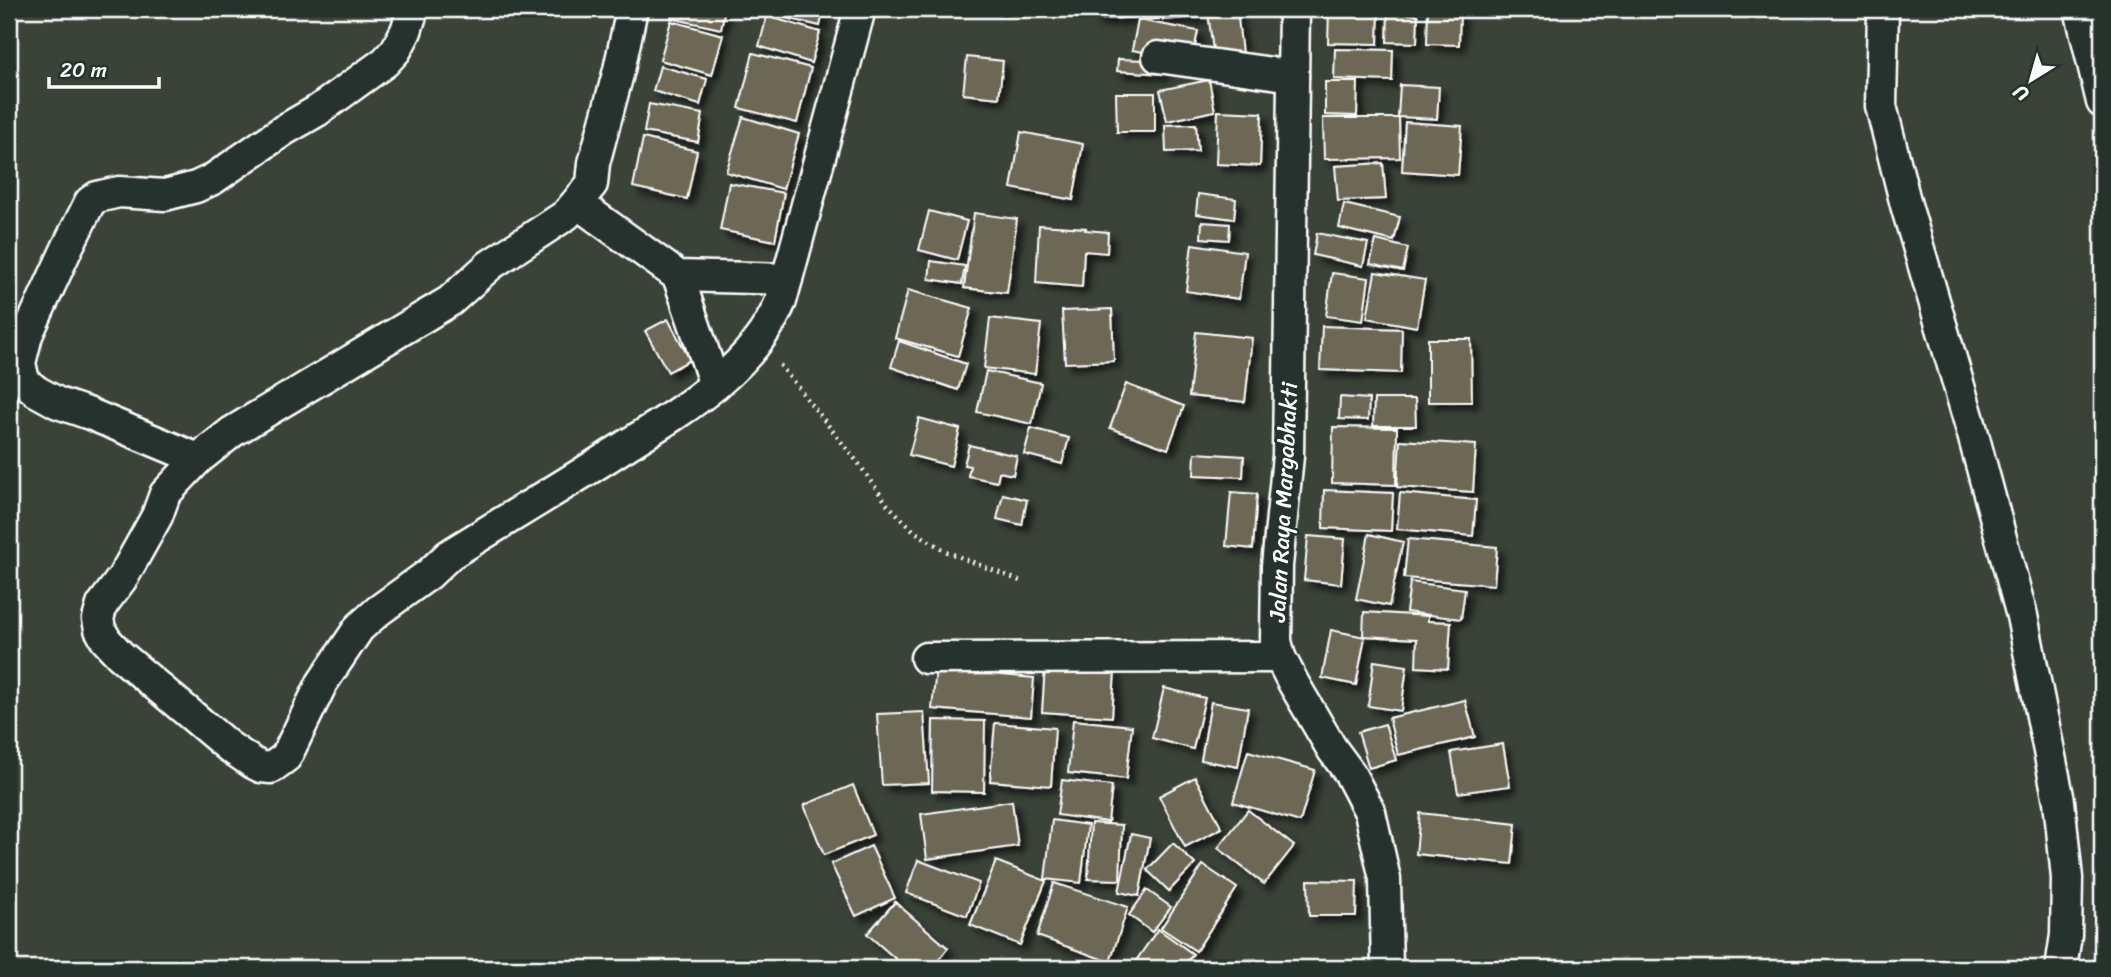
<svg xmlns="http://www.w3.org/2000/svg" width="2111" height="977" font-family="Sriracha,sans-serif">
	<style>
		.building { fill: #6c6855; stroke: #fff; stroke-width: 2; filter: url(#shadow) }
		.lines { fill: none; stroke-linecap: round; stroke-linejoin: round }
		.minor-casing { stroke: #fff; stroke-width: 35 }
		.path { stroke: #fff; stroke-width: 4.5; stroke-dasharray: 2 5; stroke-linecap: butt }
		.minor { stroke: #26332d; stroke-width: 30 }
		.labels { text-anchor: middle; stroke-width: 5; stroke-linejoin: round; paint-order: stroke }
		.street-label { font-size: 23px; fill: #fff; stroke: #26332d }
	</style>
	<defs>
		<filter id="shadow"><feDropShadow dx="6" dy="6" stdDeviation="3.5" flood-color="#0009"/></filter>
	</defs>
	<rect width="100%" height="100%" fill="#3b4339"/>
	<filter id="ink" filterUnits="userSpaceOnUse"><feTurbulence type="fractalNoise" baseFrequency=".0143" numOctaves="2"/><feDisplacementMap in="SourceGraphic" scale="14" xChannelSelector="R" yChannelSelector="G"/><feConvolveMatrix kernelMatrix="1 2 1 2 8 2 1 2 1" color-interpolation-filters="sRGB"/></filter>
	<g filter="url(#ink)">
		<g class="building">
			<path d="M673,9H725L721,29L671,18Z"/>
			<path d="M771,9H824L820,26L770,14Z"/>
			<path d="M1093,9H1135L1136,17L1094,20Z"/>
			<path d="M1138,9H1159V19L1138,20Z"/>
			<path d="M1162,9H1199L1200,17L1163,20Z"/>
			<path d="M1237,9L1242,54L1214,58L1208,13Z"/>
			<path d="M1329,9H1379L1378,44L1328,43Z"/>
			<path d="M1382,9H1425V12L1382,11Z"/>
			<path d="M1428,9L1460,10L1459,45L1427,44Z"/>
			<path d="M1388,13L1418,15L1417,43L1387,42Z"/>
			<path d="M767,16L820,32L811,63L759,46Z"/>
			<path d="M1138,20L1198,31L1192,61L1132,50Z"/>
			<path d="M671,21L723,35L712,75L660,60Z"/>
			<path d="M1335,49L1393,50L1392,81L1334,79Z"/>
			<path d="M753,53L811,68L797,123L739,108Z"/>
			<path d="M967,57L1003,61L999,98L963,94Z"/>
			<path d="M1118,59L1145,60V64L1165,65L1164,74L1117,71Z"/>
			<path d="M660,66L707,79L700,105L653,91Z"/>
			<path d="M1209,80L1215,111L1167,121L1160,90Z"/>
			<path d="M1325,82H1358L1357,116L1325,115Z"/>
			<path d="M1400,85L1439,87L1437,119L1398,117Z"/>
			<path d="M1116,93H1155V132H1117Z"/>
			<path d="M649,104L703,114L698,142L644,132Z"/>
			<path d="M1218,111L1262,113L1260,166L1216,164Z"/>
			<path d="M743,117L799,134L783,189L726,172Z"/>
			<path d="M1323,118H1399L1400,158L1324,159Z"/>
			<path d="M1405,122L1462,126L1458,175L1402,171Z"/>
			<path d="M1196,124L1198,151L1166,152L1165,125Z"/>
			<path d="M1021,132L1083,144L1073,200L1011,188Z"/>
			<path d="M643,138L697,151L687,199L633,187Z"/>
			<path d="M1383,163L1386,199L1338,201L1335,166Z"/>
			<path d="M729,183L784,193L775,241L720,230Z"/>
			<path d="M1198,194L1236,199L1234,219L1196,214Z"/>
			<path d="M1344,204L1400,217L1394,241L1339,228Z"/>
			<path d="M929,211L967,221L957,260L919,250Z"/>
			<path d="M974,213L1017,219L1007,293L964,288Z"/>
			<path d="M1202,222L1230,224L1229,240L1201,238Z"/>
			<path d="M1039,225L1086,228L1085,230L1108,232L1107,253L1084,251L1082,287L1036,283Z"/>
			<path d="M1317,233L1368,243L1363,266L1313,255Z"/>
			<path d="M1376,240L1408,248L1403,271L1370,264Z"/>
			<path d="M1192,244L1245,252L1239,299L1186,291Z"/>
			<path d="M931,261L965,266L962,284L929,279Z"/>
			<path d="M1375,272L1425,280L1417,327L1367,318Z"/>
			<path d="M1332,273L1369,278L1363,321L1326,316Z"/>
			<path d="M908,290L972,308L958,356L895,338Z"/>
			<path d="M1112,309L1114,361L1065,363L1062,311Z"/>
			<path d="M990,318L1041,324L1035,374L984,368Z"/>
			<path d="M668,319L690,360L668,372L645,331Z"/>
			<path d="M1322,326L1402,329L1401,373L1320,370Z"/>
			<path d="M1196,332L1252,338L1245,402L1189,396Z"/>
			<path d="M1428,339H1471L1472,402H1428Z"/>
			<path d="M899,341L966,364L958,390L891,367Z"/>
			<path d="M986,371L1041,383L1032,424L977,412Z"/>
			<path d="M1126,384L1184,406L1168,449L1110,428Z"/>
			<path d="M1340,397L1369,399L1368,420L1339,419Z"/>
			<path d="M1374,399H1415L1416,426H1373Z"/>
			<path d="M919,418L960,429L951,466L909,455Z"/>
			<path d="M1333,427L1397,428L1396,485L1332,483Z"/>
			<path d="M1031,428L1069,438L1062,464L1024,454Z"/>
			<path d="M1400,440L1476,445L1473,492L1397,487Z"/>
			<path d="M969,445L1017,456L1013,475L999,472L997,482L968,476L970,466L964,465Z"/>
			<path d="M1195,453L1244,456L1243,477L1194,475Z"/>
			<path d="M1324,490L1393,493L1391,531L1323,528Z"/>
			<path d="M1231,492L1257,494L1253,549L1226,546Z"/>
			<path d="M1400,493L1476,500L1473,536L1397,529Z"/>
			<path d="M1003,494L1027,500L1022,525L997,519Z"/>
			<path d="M1369,534L1403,542L1389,606L1356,599Z"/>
			<path d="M1308,536L1345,539L1341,584L1304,580Z"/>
			<path d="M1408,539L1497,547L1494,585L1404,578Z"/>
			<path d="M1410,582L1465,589L1461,619L1406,612Z"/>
			<path d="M1364,612L1428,616V621L1451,622L1448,669L1416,667L1417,639L1363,636Z"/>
			<path d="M1331,630L1365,637L1356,685L1322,678Z"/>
			<path d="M1374,661L1407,666L1401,711L1368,706Z"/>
			<path d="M1045,666L1115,671L1112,717L1042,712Z"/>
			<path d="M936,669L1034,678L1031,717L932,709Z"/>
			<path d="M1164,688L1205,698L1193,749L1152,738Z"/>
			<path d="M1465,700L1475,737L1398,755L1389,718Z"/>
			<path d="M1211,702L1248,708L1238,767L1201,760Z"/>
			<path d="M924,712L929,783L882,785L877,714Z"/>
			<path d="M933,720L985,721L984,792L932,791Z"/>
			<path d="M1073,720L1132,726L1126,779L1068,773Z"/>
			<path d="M995,723L1055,728L1051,786L990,781Z"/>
			<path d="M1385,724L1396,760L1369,768L1358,732Z"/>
			<path d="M1503,744L1510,786L1458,793L1451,752Z"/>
			<path d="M1248,751L1315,770L1300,822L1233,802Z"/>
			<path d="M1195,777L1222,828L1185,847L1159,796Z"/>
			<path d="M1062,780L1112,786L1108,822L1057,815Z"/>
			<path d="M853,785L873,835L824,855L804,805Z"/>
			<path d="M1012,801L1018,846L927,859L921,814Z"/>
			<path d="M1248,810L1294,846L1264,884L1218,848Z"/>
			<path d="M1420,813L1516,824L1512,864L1416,854Z"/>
			<path d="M1052,820L1088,825L1081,883L1045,879Z"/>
			<path d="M1091,823L1122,825L1120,880L1088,879Z"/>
			<path d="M1131,834L1150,838L1139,896L1119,892Z"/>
			<path d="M1173,843L1195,864L1169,891L1147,870Z"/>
			<path d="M871,846L895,898L856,916L831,864Z"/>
			<path d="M918,860L979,883L967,916L906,893Z"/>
			<path d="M996,861L1046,881L1020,945L970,925Z"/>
			<path d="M1203,865L1237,888L1196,951L1161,928Z"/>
			<path d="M1308,880L1357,881L1356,916H1309Z"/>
			<path d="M1054,883L1128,907L1110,962L1037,936Z"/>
			<path d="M1147,890L1171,907L1152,932L1129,915Z"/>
			<path d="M895,902L948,948L932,968H906L867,934Z"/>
			<path d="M1158,929L1193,954L1182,968H1131Z"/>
			<path d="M1256,959V968H1198V962Z"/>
			<path d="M956,960L967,968H949Z"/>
		</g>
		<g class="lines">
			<defs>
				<g id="minor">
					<path d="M632,9L619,70L594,163L592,184L566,215L490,265L450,301L232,432L198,459L165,494L157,516L123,577L102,605L98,619L100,629L106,640L120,655L228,746L253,763L261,767L271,768L286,757L322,683L359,628L378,611L429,574L449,555C507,519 565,485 622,448C683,410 752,370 781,301L860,9"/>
					<path d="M1294,9L1288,456L1277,566L1276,641L1280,657L1294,684L1332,749L1349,772L1370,812L1385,879L1387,968"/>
					<path d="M1883,9L1881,106L1906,205L1971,427L2022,616L2059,801L2067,878L2066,935L2061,968"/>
					<path d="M2080,9L2102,102"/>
					<path d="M1158,57L1293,76"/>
					<path d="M577,203L678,276L787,279"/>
					<path d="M678,276L715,385"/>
					<path d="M198,459L90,414L58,403L36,391L24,381L20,363L27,335L69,244L90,202L97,197L119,192L165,195L196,187L213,179L284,130L317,111L385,62L396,50L406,31L413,9"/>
					<path d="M926,658L1280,657"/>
				</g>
			</defs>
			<use href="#minor" class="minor-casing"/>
			<path class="path" d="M780,365L859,464L887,504L914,531L945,551L1020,581"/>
			<use href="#minor" class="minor"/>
		</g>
	</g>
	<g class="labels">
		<g class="street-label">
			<text transform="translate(1283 502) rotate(-87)" y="8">Jalan Raya Margabhakti</text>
		</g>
	</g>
	<rect width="2111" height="977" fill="none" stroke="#26332d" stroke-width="35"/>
	<rect x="18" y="18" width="2076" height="942" fill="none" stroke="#fff" stroke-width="2.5" filter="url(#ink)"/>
	<g transform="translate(2031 80) rotate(217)" stroke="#26332d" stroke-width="5" paint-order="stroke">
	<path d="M0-5L12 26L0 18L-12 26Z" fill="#ffffff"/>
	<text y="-10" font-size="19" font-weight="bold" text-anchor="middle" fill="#ffffff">U</text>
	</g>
	<path d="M49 77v10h110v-10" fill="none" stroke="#ffffff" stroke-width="3.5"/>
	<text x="60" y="77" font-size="21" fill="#ffffff" stroke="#26332d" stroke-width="5" paint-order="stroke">20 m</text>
</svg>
